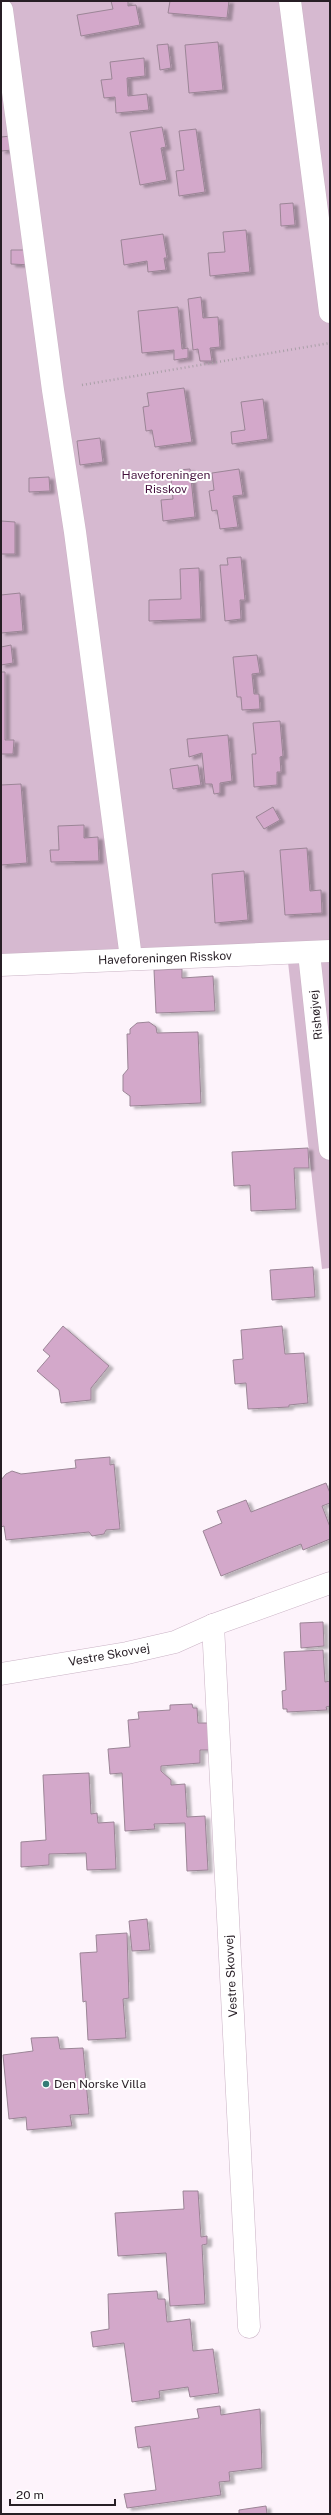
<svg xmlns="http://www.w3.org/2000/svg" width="331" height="2515" font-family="'Public Sans',sans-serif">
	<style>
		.green { fill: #d6b9d0 }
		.building { fill: #d3a8ca; stroke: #9b8596; filter: url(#shadow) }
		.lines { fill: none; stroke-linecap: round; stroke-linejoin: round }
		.minor-casing { stroke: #cab3c5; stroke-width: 23 }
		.path { stroke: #a99fa7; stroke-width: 2.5; stroke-dasharray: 1 3; stroke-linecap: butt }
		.minor { stroke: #fff; stroke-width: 22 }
		.poi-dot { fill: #357c76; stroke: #fff; stroke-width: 1.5 }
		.labels { text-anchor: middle; stroke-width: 4; stroke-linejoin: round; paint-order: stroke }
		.park-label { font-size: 12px; fill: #46123f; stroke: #fff }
		.street-label { font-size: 12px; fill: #271e25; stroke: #fff }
		.poi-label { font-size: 12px; fill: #271e25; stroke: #fff; text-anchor: start }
	</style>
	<defs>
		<filter id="shadow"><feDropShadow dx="4.5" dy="2.5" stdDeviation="1" flood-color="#0004"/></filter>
	</defs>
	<rect width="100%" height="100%" fill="#fdf3fb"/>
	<path class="green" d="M1,1H330V1268L322,1269L288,962L1,974Z"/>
	<g class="building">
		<path d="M111,1H128V6L136,5L140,25L81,36L77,15L113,9Z"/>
		<path d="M170,1H229L227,18L168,13Z"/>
		<path d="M218,42L223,90L189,93L185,45Z"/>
		<path d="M168,44L171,68L160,70L157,45Z"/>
		<path d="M144,58L145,76L127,78L128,96L147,94L149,110L116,113L115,97L104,98L101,80L112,79L110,62Z"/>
		<path d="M162,127L166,147L161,148L167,180L140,185L130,132Z"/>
		<path d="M196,129L205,192L179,196L176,171L184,170L179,131Z"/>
		<path d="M11,136L13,150L1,151V137Z"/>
		<path d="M293,203L295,225L281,226L280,204Z"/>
		<path d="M246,230L250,272L210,276L208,253L225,252L223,232Z"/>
		<path d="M163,234L167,258H164L166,270L148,272L147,261L124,265L121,240Z"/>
		<path d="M11,250H32V265L11,264Z"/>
		<path d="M201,297L203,318L218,317L220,347L210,348L212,361H200L198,349L193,350L188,299Z"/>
		<path d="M178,307L182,349L188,348V358L174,360V350L142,353L138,311Z"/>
		<path d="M184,388L192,442L155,447L152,430L146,431L143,407L149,406L147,393Z"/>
		<path d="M263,399L268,439L232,444L231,432L245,430L241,402Z"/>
		<path d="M100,438L103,462L80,465L77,441Z"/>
		<path d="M190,469L195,517L163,521L161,500L173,499L171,479L179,478L178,470Z"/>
		<path d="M239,469L243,495L233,496L238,527L220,529L217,510L212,511L209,491L214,490L212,473Z"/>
		<path d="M49,477L50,491L29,492V478Z"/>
		<path d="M1,521L15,522V554H1Z"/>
		<path d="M241,557L245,600H240L241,619L225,621L220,565H228L227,558Z"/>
		<path d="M199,568L201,619L149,621V600L181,599L180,569Z"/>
		<path d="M20,593L23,631L1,633V595Z"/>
		<path d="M11,645L13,663L1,665V647Z"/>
		<path d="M257,655L260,673L252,674L254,694H259L260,709L242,710L241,697H237L233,657Z"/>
		<path d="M1,672H5V740H14L13,754H1Z"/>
		<path d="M280,721L283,756L280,757L281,772H277V785L254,787L252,754H256L253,723Z"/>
		<path d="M228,735L232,781L220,783V793L214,794L212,784H205L202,753L189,757L187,739Z"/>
		<path d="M198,765L201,785L173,789L170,769Z"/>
		<path d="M21,784L27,863L1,865V785Z"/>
		<path d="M273,807L280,820L264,829L256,817Z"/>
		<path d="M84,825V838L98,837L99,861L51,862L50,850H59L58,826Z"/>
		<path d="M307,848L310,891L321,890L322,913L285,915L280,850Z"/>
		<path d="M244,871L248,920L215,923L212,874Z"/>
		<path d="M182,969V978L213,976L215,1011L156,1013L154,970Z"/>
		<path d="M149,1022L156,1027L157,1033L198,1032L201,1103L130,1106V1096L123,1091V1075L128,1069L127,1034H130V1029L137,1023Z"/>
		<path d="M308,1148L309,1168H294L296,1209L251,1211L250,1185L234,1186L232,1152Z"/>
		<path d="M313,1267L315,1297L272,1300L270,1270Z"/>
		<path d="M63,1326L109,1366L91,1388V1400L61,1403L59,1390L37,1371L50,1356L43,1350Z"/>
		<path d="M282,1326L285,1354L304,1353L308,1403L289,1405V1407L248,1409L246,1383L235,1384L233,1360L243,1359L241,1330Z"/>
		<path d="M110,1457V1465L114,1464L120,1529L106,1530L104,1534L92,1536L89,1532L6,1540L4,1526L1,1527V1480L6,1474L12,1471L21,1474L76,1468L75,1460Z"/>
		<path d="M326,1483L330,1493V1503L322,1506L330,1527V1539L303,1550L301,1544L221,1576L203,1531L222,1523L217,1511L246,1500L251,1512Z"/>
		<path d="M323,1622L324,1646L301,1648L300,1623Z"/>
		<path d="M323,1650L325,1682L330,1681V1706L326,1707L327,1710L287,1712V1709H283L282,1691L286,1690L284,1652Z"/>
		<path d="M192,1704L193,1708H197L198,1723H208L210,1750H200V1763L161,1766V1771L171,1780V1785L185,1784L187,1817L205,1816L208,1870L187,1871L185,1823L154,1824L155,1829L125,1831L122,1773L110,1774L108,1749L130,1747L128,1720L139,1719L138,1712L170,1710V1705Z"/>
		<path d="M89,1773L91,1814L97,1813L98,1823L114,1822L116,1869L87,1870L86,1853L49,1854V1865L21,1867V1842L46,1840L43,1775Z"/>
		<path d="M147,1919L150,1950L132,1951L129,1921Z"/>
		<path d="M127,1933L129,1998L123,1999L126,2038L88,2040L86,2001L83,2002L80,1953L97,1952L96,1935Z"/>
		<path d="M58,2037L60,2049L83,2048L89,2114L70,2115L72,2126L27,2130L26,2117L9,2119L3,2055L33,2051L31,2038Z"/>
		<path d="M183,2191H198L201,2237L207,2236V2244L202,2245L205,2304L170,2306L166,2253L118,2256L115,2213L184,2209Z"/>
		<path d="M157,2291L158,2299H165L167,2322L190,2319L193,2351L213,2349L219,2393L190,2397L188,2387L159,2391L160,2398L132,2402L124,2343L93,2347L91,2332L109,2329L108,2294Z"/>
		<path d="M220,2406L221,2415L260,2409L262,2468L229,2472L230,2481L219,2482L221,2495L127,2508L124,2494L156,2490L150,2446L138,2448L135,2427L199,2418L197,2409Z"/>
		<path d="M266,2506L267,2514H239V2510Z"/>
	</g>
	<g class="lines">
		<defs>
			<g id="minor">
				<path d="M290,1L330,312"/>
				<path d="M2,10L53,390L75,532L131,958"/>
				<path d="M309,953L330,1149"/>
				<path d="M1,965L330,951"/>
				<path d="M213,1625L249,2327"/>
				<path d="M1,1674L127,1653L175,1642L213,1625L330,1583"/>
			</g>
		</defs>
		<use href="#minor" class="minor-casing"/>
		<path class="path" d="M82,385L330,343"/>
		<use href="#minor" class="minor"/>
	</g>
	<circle class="poi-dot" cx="46" cy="2084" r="4"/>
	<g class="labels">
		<g class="park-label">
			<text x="166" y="479">Haveforeningen<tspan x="166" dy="14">Risskov</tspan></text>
		</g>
		<g class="street-label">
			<text transform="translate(165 958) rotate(-2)" y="4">Haveforeningen Risskov</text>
			<text transform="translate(316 1015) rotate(-96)" y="4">Rishøjvej</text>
			<text transform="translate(109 1655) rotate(-10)" y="4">Vestre Skovvej</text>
			<text transform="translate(231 1976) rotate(-93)" y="4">Vestre Skovvej</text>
		</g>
		<g class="poi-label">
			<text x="54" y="2088">Den Norske Villa</text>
		</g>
	</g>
	<rect width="331" height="2515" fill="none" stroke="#271e25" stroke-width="4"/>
	<path d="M10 2499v6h105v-6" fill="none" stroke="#271e25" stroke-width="2"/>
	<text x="16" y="2499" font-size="12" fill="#271e25" stroke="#ffffff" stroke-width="3" paint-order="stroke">20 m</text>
</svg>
